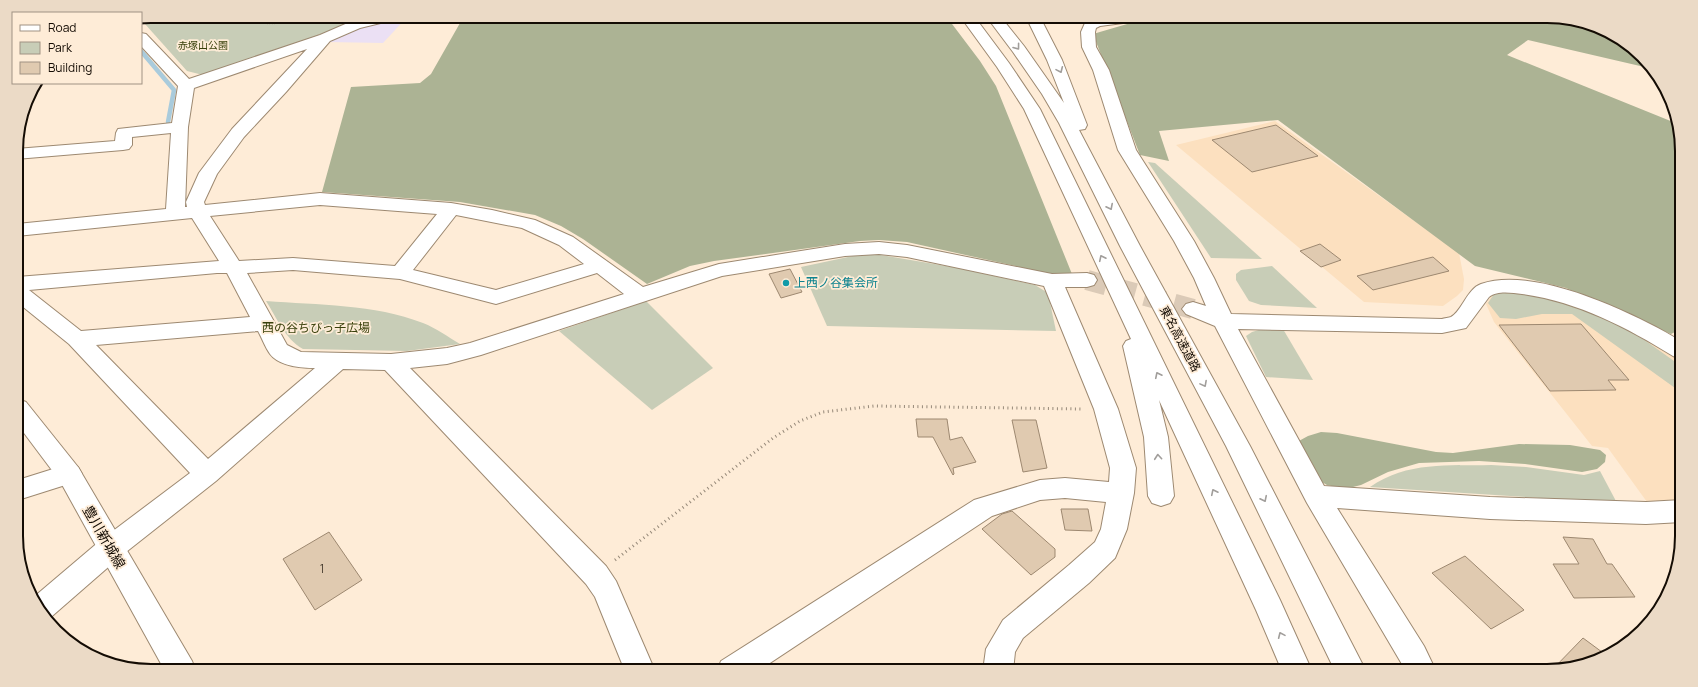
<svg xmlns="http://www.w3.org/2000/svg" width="1698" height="687" font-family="Manrope,'Noto Sans JP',sans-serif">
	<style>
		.commercial { fill: #ebe0f4 }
		.built { fill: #fce0bf }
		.green { fill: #c8cdb7 }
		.forest { fill: #acb394 }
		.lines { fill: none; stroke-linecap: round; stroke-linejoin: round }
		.stream { stroke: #a9cbdc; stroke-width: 4.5 }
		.building { fill: #e0cab0; stroke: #9d8870 }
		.minor-tunnel { stroke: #dbcab7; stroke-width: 20; stroke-dasharray: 20 10; stroke-linecap: butt }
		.minor-casing { stroke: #9d8971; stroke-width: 2 }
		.major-casing { stroke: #9d8971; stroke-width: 2 }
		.highway-casing { stroke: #9d8971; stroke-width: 2 }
		.path-far1 { stroke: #968979; stroke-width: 2; stroke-dasharray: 0.5 2; stroke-linecap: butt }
		.path { stroke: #968979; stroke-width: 3; stroke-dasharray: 1 3.5; stroke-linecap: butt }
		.minor { fill: #fff; fill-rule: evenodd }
		.major { fill: #fff; fill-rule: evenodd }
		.highway { fill: #fff; fill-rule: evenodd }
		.oneway { stroke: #a19e9b }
		.culture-dot { fill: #0f9aa8; stroke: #feecd7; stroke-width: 1.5 }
		.labels { text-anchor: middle; stroke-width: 3.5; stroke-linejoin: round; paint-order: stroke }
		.far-park-label { font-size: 10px; fill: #39400b; stroke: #feecd7 }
		.culture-label { font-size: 12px; fill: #0d838f; stroke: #feecd7; text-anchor: start }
		.park-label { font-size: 12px; fill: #39400b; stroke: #feecd7 }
		.street-label { font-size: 12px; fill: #140c04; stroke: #feecd7 }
		.near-number-label { font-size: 12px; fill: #473c2f }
		.near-street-label { font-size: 14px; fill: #140c04; stroke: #feecd7 }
		.rim { fill: none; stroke: #140c04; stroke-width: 2 }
	</style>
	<rect width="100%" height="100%" fill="#feecd7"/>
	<path class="commercial" d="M408,16L383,43L327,42L361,26L388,18Z"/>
	<g class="built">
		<path d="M1275,121L1459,253L1464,279L1463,290L1457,296L1443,306L1364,302L1176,145Z"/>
		<path d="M1510,291L1597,312L1671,354L1681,363L1682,500L1647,502L1608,448L1592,446L1494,322L1486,304L1492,295L1500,292Z"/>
	</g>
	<g class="green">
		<path d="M151,16H370L226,69L207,74H199L187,71L145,24L146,17Z"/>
		<path d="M636,16H754L673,24Z"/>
		<path d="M1148,162L1155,163L1262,259L1211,258Z"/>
		<path d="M862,254H875L958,268L1035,285L1048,293L1056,331L827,326L801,267Z"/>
		<path d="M1272,266L1317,308L1261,305L1249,301L1236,280V274L1241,270Z"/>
		<path d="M1516,291L1561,299L1625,326L1681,366L1682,393L1572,314H1542L1516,319L1500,318L1488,303L1494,294Z"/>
		<path d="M266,301C318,305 374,304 423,323C436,328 448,337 460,344L407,351L303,349C285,339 277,318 266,301Z"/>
		<path d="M646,301L713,368L652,410L559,331Z"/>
		<path d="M1262,329H1283L1313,380L1266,377L1246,336L1252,332Z"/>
		<path d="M1491,465L1526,467L1584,475L1600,471L1617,503L1370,487C1407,461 1449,466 1491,465Z"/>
	</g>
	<g class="forest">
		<path d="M464,16H638L673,23L761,16H946L980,61L996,86L1074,279L907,242L879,240L860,241L714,261L690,266L647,284L583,239L561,226L535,215L460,202L322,192L351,87L420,83L431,74Z"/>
		<path d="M1181,16H1547L1590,23L1649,62L1653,69L1528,40L1507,55L1678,124L1681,133V329L1671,334L1566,288L1475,266L1278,120L1159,131L1169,161L1140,155L1093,34L1134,22Z"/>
		<path d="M1321,432L1337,433L1436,452L1453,453L1519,444L1570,445L1600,450L1606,455L1605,462L1597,469L1582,472L1525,464L1479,461L1419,463L1388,472L1361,485L1345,489L1327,485L1315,478L1297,442L1308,436Z"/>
	</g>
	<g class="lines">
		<path class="stream" d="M141,51L174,90L168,122"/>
	</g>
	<g class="building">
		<path d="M1276,125L1318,156L1252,172L1212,140Z"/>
		<path d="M1320,244L1341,260L1321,267L1300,251Z"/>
		<path d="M1433,257L1449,271L1373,290L1357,276Z"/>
		<path d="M790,269L802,292L781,298L769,274Z"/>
		<path d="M1581,324L1629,380H1608L1616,390L1550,391L1499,325Z"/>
		<path d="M916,419H947L950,440L962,437L976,462L953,468L954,474L953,475L933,437H918Z"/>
		<path d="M1012,420H1036L1047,468L1023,472Z"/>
		<path d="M1061,509H1088L1092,531L1065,530Z"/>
		<path d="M1012,511L1055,549V557L1031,575L982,529L1002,514Z"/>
		<path d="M329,532L362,580L315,610L283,559Z"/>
		<path d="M1563,537L1593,539L1607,564H1612L1635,597L1574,598L1553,564H1579Z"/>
		<path d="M1465,556L1524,610L1491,629L1432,573Z"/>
		<path d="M1583,638L1606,655L1590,664L1551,671Z"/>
	</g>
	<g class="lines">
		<path class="minor-tunnel" d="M1087,280L1193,309"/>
		<defs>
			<g id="minor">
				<path d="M375,16H399L397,19L360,28L330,41L286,92L244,137L217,174L204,202L205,205L320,193L451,203L492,210L535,220L573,237L643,287L719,264L845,244L879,242L907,245L1052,274L1087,273L1094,275L1097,280L1094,285L1087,287H1065L1118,409L1136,468L1134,493L1127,529L1115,558L1089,583L1023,638L1015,652L1013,671H983L986,649L1003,620L1069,565L1095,542L1101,529L1106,502L1065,498L1040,500L992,516L758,671H717L721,661L974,500L1040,480L1065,478L1109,482L1110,468L1094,409L1044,286L907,257L879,254L845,256L722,276L481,355L447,364L410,368L606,566L616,581L655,671H625L595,597L586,584L385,370L343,369L216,481L121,556L51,617L46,619L35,596L101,540L190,473L69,344L17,302V277L219,261L192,218L17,236V224L166,209L171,133L132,137V145L129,149L123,150L16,159V149L115,141L116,133L118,129L172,123L178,86L141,46V33L146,34L189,79L320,35L350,22ZM307,49L232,129L199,173L186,202L187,207H185L188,127L194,88ZM320,205L437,214L395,266L293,258L239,261L210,216ZM456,215L522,228L559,245L584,264L496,290L413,270ZM293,270L400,279L496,304L597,273L624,294L470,343L447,348L391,354L301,352L287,345L247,273ZM217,273H227L250,317L81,331L29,290ZM258,331C262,338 265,347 270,354C279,366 301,368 315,368L208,459L96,345Z"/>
				<path d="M1111,16H1153L1151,19L1146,20L1100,26L1096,28L1095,32L1096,47L1109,70L1136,150L1194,241L1214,278L1231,314L1442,319C1444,318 1449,318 1451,317C1462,311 1467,289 1481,284C1535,265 1635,314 1681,341V359L1673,356C1626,327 1578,302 1522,294C1512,293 1498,290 1489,297L1466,328L1442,333L1238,329L1324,486L1490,497L1646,502L1682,500V522L1646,524L1490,519L1337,508L1424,646L1436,671H1406L1307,503L1215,326L1186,314L1182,309L1186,304L1193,302L1206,306L1194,278L1174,241L1118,150L1093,70L1082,47L1081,32L1085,23L1091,19Z"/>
				<path d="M69,464L78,467L82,474L78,481L18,500V480Z"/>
			</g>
			<path id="major" d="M18,399L26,402L78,467L192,661L196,671H165L60,481L18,425Z"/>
			<g id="highway">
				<path d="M960,16H974L1009,63L1040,109L1280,600L1312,671H1282L1256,610L1159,400L1168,437L1174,496L1170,503L1161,506L1152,503L1148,496L1144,437L1123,346L1126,341L1131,339L1024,109L997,67Z"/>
				<path d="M986,16H1000L1024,46L1064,103L1047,60L1029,23L1031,20L1036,19L1041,20L1043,23L1062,60L1087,125L1085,129L1079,130L1140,246L1250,446L1366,671H1335L1226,446L1120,246L1059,123L1042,94L1013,52Z"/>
			</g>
		</defs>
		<use href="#minor" class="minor-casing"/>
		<use href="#major" class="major-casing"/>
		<use href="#highway" class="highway-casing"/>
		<g class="path-far1">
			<path d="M191,16H213"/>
			<path d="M233,16C261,28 292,23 321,16"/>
			<path d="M646,16L674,21L741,16"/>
		</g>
		<path class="path" d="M615,560L773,438L800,421L823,412L874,406L1083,409"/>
		<use href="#minor" class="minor"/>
		<use href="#major" class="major"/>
		<use href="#highway" class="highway"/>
	</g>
	<defs><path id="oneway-chevron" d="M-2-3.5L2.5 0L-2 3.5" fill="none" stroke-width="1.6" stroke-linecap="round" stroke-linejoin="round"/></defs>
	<g class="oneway">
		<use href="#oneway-chevron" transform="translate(1017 47) rotate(53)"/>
		<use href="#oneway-chevron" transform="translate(1060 70) rotate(66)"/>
		<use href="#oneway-chevron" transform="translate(1110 207) rotate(63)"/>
		<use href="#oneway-chevron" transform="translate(1102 258) rotate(-116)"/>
		<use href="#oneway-chevron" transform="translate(1158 375) rotate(-116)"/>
		<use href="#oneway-chevron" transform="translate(1204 384) rotate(62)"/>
		<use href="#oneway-chevron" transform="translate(1158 457) rotate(-95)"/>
		<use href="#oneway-chevron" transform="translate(1214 492) rotate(-116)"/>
		<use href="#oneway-chevron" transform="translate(1264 499) rotate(64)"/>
		<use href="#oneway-chevron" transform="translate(1281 635) rotate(-114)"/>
	</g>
	<circle class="culture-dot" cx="786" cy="283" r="4"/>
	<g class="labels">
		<g class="far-park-label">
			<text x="203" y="49">赤塚山公園</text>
		</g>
		<g class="culture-label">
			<text x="794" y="287">上西ノ谷集会所</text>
		</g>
		<g class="park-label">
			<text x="316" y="332">西の谷ちびっ子広場</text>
		</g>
		<g class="street-label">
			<text transform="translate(1180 339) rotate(62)" y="4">東名高速道路</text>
		</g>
		<g class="near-number-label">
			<text x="322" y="573">1</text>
		</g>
		<g class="near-street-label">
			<text transform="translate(104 537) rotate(60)" y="5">豊川新城線</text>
		</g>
	</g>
	<path d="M0 0H1698V687H0ZM151 23H1547A128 128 0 0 1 1675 151V536A128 128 0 0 1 1547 664H151A128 128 0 0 1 23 536V151A128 128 0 0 1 151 23Z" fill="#ebdac6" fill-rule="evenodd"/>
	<path class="rim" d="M151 23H1547A128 128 0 0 1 1675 151V536A128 128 0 0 1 1547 664H151A128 128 0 0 1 23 536V151A128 128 0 0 1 151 23Z"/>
	<rect x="12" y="12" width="130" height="72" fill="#feecd7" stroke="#a09283"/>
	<rect x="20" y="25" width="20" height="6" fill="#ffffff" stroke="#a09283"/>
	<text x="48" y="32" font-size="12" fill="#140c04">Road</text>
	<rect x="20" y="42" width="20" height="12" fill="#c8cdb7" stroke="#a09283"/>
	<text x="48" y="52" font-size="12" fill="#140c04">Park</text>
	<rect x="20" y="62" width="20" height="12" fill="#e0cab0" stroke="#a09283"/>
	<text x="48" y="72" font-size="12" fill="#140c04">Building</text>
</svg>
